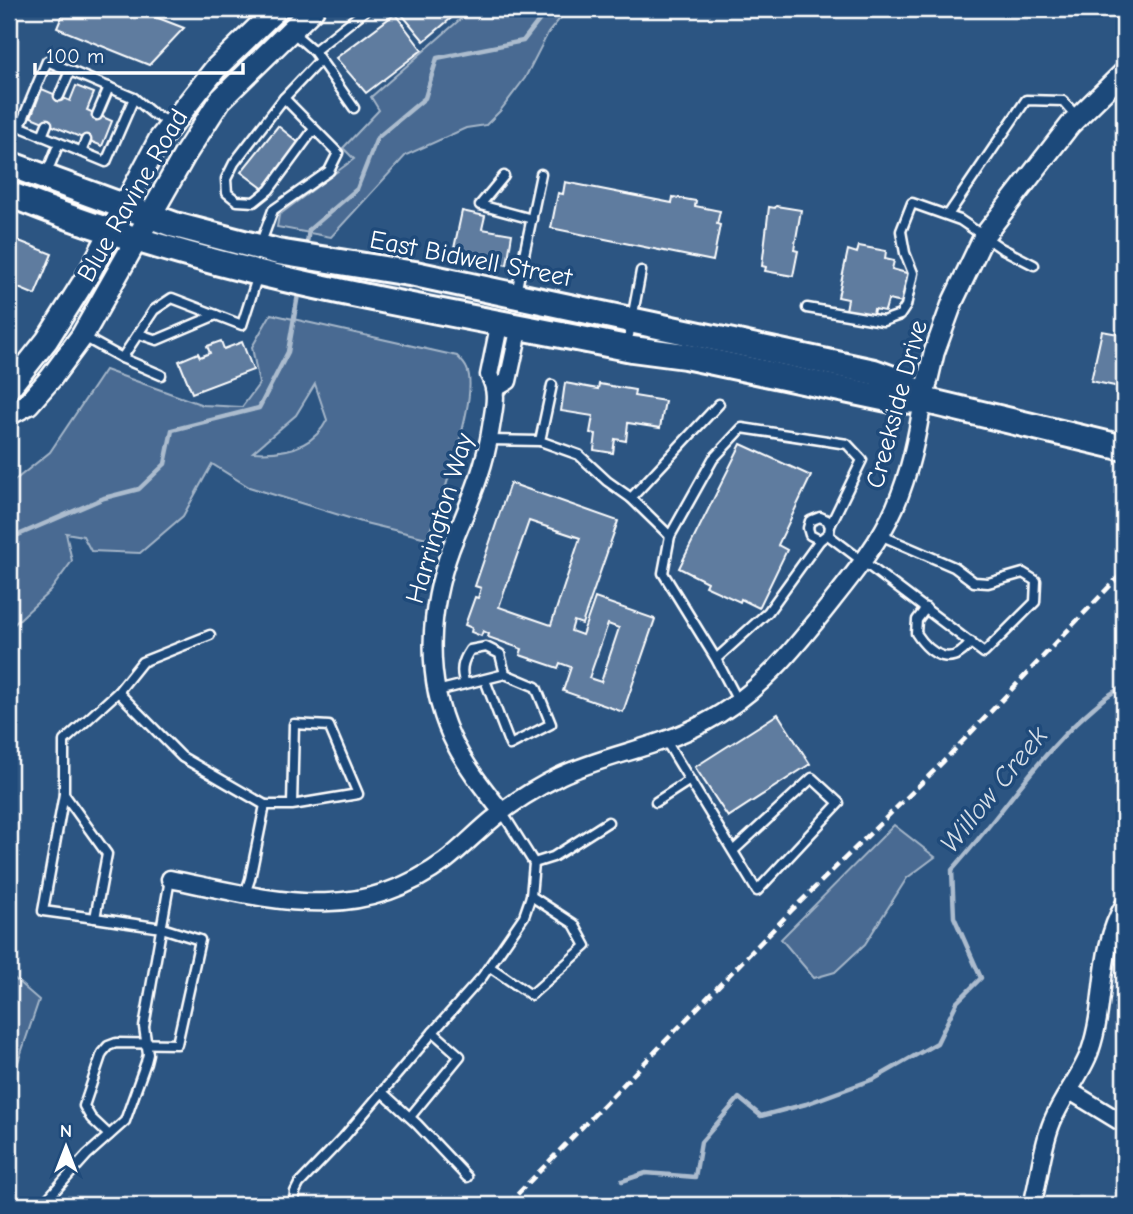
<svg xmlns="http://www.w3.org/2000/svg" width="1133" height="1214" font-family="'Comic Neue',sans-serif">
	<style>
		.green { fill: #486b92; stroke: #a4b5c8; stroke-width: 2; fill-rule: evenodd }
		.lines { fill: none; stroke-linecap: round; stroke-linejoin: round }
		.stream { stroke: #acbcce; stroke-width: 4.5 }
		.building { fill: #5e7c9f; stroke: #fff; stroke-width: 2; fill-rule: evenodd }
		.service-casing { stroke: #fff; stroke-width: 13 }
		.minor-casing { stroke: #fff; stroke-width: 21 }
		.tertiary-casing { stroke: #fff; stroke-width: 24 }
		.secondary-casing { stroke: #fff; stroke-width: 26 }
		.primary-casing { stroke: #fff; stroke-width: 30 }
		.service { stroke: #1f4a7a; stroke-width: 8 }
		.minor { stroke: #1f4a7a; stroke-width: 16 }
		.tertiary { stroke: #1f4a7a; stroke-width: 19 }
		.secondary { stroke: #1f4a7a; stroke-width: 21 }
		.primary { stroke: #1f4a7a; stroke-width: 24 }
		.rail { stroke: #fff; stroke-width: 4.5; stroke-dasharray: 10 5; stroke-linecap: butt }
		.labels { text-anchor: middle; stroke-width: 7; stroke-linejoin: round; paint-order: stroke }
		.street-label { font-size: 26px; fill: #fff; stroke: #1f4a7a }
		.water-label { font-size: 28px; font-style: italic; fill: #d5dde6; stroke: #1f4a7a }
	</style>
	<rect width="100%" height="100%" fill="#2c5582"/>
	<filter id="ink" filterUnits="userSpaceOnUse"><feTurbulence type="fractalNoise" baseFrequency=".0143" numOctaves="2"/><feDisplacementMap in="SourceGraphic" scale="14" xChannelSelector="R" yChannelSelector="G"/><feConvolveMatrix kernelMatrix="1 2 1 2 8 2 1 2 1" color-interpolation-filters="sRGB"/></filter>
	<g filter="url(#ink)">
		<g class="green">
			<path d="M472,9H568L548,33L525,78L500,111L486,125L466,128L406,155L331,237L277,227L279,215L354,159L343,148L379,110L371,97Z"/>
			<path d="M271,314L457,356C460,359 465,364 467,369C480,396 439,508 427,538L365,523L249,487L212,464L183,516L140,553L91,551L83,536L66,533L72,561L50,591L9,629V485L50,452L105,370L203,405L242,407L259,384L252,347ZM315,384L327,420C313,448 282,454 253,452L296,415Z"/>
			<path d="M894,825L935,857L907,878L865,944L835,972L814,978L781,939Z"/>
			<path d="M9,974L39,1000L11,1083L12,1126L9,1130Z"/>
		</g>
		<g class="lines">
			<g class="stream">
				<path d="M306,249L309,230L357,189L377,138L425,98L437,58L523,41L548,9"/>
				<path d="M9,539L104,498L139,489L165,464L172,430L259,408L288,352L299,289"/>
				<path d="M622,1181L646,1173L695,1177L701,1142L739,1098L761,1116L806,1104L874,1079L937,1043L957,1002L981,978L954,917L952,870C998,819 1035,760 1085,715C1098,704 1108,693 1124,687"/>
				<path d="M592,1205L599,1198"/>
			</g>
		</g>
		<g class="building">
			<path d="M65,9H135L184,28L149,65L57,28Z"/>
			<path d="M402,9H462L424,41L399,11Z"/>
			<path d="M395,14L422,50L366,93L336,58Z"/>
			<path d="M76,86L94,93L87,110L112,121L102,146L31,117L42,89L70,101Z"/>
			<path d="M278,126L299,143L265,190L241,172Z"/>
			<path d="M565,182L672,203L673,197L696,201L695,206L720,211L717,224L720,225L713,261L551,228L558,193L563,194Z"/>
			<path d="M776,206L801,210L794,250L798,251L793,276L765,271L766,267L762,266L769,207L775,208Z"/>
			<path d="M462,211L485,216L482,229L512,234L507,265L453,253Z"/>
			<path d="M9,237L52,254L35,295L9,284Z"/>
			<path d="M859,246L886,251L885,259L894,261L892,269L910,274L903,303L888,300L885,311L874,309L873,315L846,310L848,299L838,297L848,250L857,253Z"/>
			<path d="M1102,331L1124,335V388L1091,381Z"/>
			<path d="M221,341L224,349L242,342L253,370L192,393L179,361L198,353L200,357L210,353L207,346Z"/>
			<path d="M565,383L598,389L599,384L635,390L634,396L665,401L660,428L628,423L626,441L615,439L613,453L594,450L596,434L590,433L593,416L561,411Z"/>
			<path d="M741,444L811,476L778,545L787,550L759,608L741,599L740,602L705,586L707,582L679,568Z"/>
			<path d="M510,483L618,521L582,624L574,621L571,631L582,635L595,598L655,619L623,712L563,691L571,667L560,663L558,668L520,655L522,649L488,637L489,634L483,631L481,636L471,632L472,628L465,625L475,597L478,598L481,588L475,586ZM529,521L580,538L551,625L499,607ZM608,624L619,628L601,682L589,678Z"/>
			<path d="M778,714L810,764L728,817L695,767Z"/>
		</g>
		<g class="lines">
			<defs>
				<g id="service">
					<path d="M291,31L314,51L354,108"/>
					<path d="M314,51L367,9"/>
					<path d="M59,96L70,71"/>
					<path d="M284,98L320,60"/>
					<path d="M97,115L109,87"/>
					<path d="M9,122L106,162L134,98L152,113L171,124"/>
					<path d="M20,126L47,61L134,98"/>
					<path d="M42,136L47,124"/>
					<path d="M81,152L86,140"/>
					<path d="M46,175L59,143"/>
					<path d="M504,176L480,205L532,219"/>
					<path d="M948,215L1026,100L1063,101L1077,117"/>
					<path d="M260,245L273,210L329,171L338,153L284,98L234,163L226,179L227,193L237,201L254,202L269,190L314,129"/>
					<path d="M516,293L541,174"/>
					<path d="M807,308L883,321L900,315L906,306L913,273L905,253L901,231L912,203L960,220L1001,248L1034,265"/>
					<path d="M139,334L157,340L216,315"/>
					<path d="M629,335L641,271"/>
					<path d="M82,336L122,358L154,310L172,298L242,325L258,275"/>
					<path d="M122,358L161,375"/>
					<path d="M552,385L540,441L579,455L607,481L631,498"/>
					<path d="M489,440L540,441"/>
					<path d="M828,535L984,653L1035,602L1036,581L1023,573L988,583L974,582L954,567L880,535"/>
					<path d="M670,536L631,498L719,404"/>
					<path d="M820,540L810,535L808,528L810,521L820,517L827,520L830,526"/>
					<path d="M926,608L917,620L916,633C931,656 952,668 971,642"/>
					<path d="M716,659L768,612L820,540L829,533L830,526L862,460L847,444L742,428L713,459L670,536L663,573L716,659L738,701"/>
					<path d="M485,680L510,745L551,724L536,687L505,674"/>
					<path d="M437,691L505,674L500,654L486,647L470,650C462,662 460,671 465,684"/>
					<path d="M118,692L182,757L265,805"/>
					<path d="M666,741L757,891L839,803L812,778L733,851"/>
					<path d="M64,794L107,854L95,918L43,911Z"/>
					<path d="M64,794V741L118,692L142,662L210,635"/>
					<path d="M656,802L690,780"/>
					<path d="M534,863L553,857L608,822"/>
					<path d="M245,894L250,879L265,805H292L358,794L329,726L294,724L292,805"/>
					<path d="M95,918L162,928L200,940L177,1044L116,1043L108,1046L102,1053L84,1106L91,1118L109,1135"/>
					<path d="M490,967L531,995L586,946L574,924L531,896"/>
					<path d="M382,1092L417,1124L467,1177"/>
					<path d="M410,1117L460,1056L433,1032"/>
					<path d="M42,1205L87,1155L125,1121L146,1062L148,1054L144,1027L170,879"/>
					<path d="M294,1205L295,1192L299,1184L343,1138L433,1032L482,977L524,916L531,896L534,863L502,812"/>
				</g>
				<g id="minor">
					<path d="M500,321L489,375C499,393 494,407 491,427C485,470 467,508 451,548C429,608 424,676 451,736C464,764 483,788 502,812"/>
					<path d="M496,388L508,381L520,326"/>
					<path d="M170,879C269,899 356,927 445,861C462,848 477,832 493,819C513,802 536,788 560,776C607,754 658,748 704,723C759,694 796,647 833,600C856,571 880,541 895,507C910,472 917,437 923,400"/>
					<path d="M1070,1091L1124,1124"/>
					<path d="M1032,1205C1040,1177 1041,1149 1052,1122C1062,1097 1081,1076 1090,1051C1107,1002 1097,950 1124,905"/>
				</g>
				<path id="tertiary" d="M923,400L934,353L953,301L984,236L1070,125L1124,72"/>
				<g id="secondary">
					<path d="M9,388L47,340L88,275L160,139L216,68L277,9"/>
					<path d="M9,414L28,404L51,378L82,336L184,156L220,100L313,9"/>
				</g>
				<g id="primary">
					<path d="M9,164L175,225L278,252L415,274L874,372L904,383L923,400"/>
					<path d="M9,194C208,276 422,306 632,349L685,356L897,401L923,400L1124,448"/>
				</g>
			</defs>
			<use href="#service" class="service-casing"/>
			<use href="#minor" class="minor-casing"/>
			<use href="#tertiary" class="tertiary-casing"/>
			<use href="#secondary" class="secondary-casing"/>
			<use href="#primary" class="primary-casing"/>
			<use href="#service" class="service"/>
			<use href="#minor" class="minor"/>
			<use href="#tertiary" class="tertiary"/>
			<use href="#secondary" class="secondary"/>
			<use href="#primary" class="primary"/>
			<path class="rail" d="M507,1205L792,910L942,763L1124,571"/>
		</g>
	</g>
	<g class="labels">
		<g class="street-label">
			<text transform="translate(132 195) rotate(-60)" y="9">Blue Ravine Road</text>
			<text transform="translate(471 258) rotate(11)" y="9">East Bidwell Street</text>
			<text transform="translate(896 404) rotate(-75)" y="9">Creekside Drive</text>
			<text transform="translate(439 518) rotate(-73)" y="9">Harrington Way</text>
		</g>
		<g class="water-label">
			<text transform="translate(993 789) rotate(-51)" y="10">Willow Creek</text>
		</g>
	</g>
	<rect width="1133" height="1214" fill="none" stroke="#1f4a7a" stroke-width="35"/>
	<rect x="18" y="18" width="1098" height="1179" fill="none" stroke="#fff" stroke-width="2.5" filter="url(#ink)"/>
	<g transform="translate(66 1147)" stroke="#1f4a7a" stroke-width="5" paint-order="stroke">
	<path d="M0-5L12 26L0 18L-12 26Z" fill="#ffffff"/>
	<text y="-10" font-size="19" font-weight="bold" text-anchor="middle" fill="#ffffff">N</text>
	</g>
	<path d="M35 63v10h208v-10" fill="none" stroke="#ffffff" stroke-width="3.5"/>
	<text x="46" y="63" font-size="21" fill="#ffffff" stroke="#1f4a7a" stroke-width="5" paint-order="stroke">100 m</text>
</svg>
